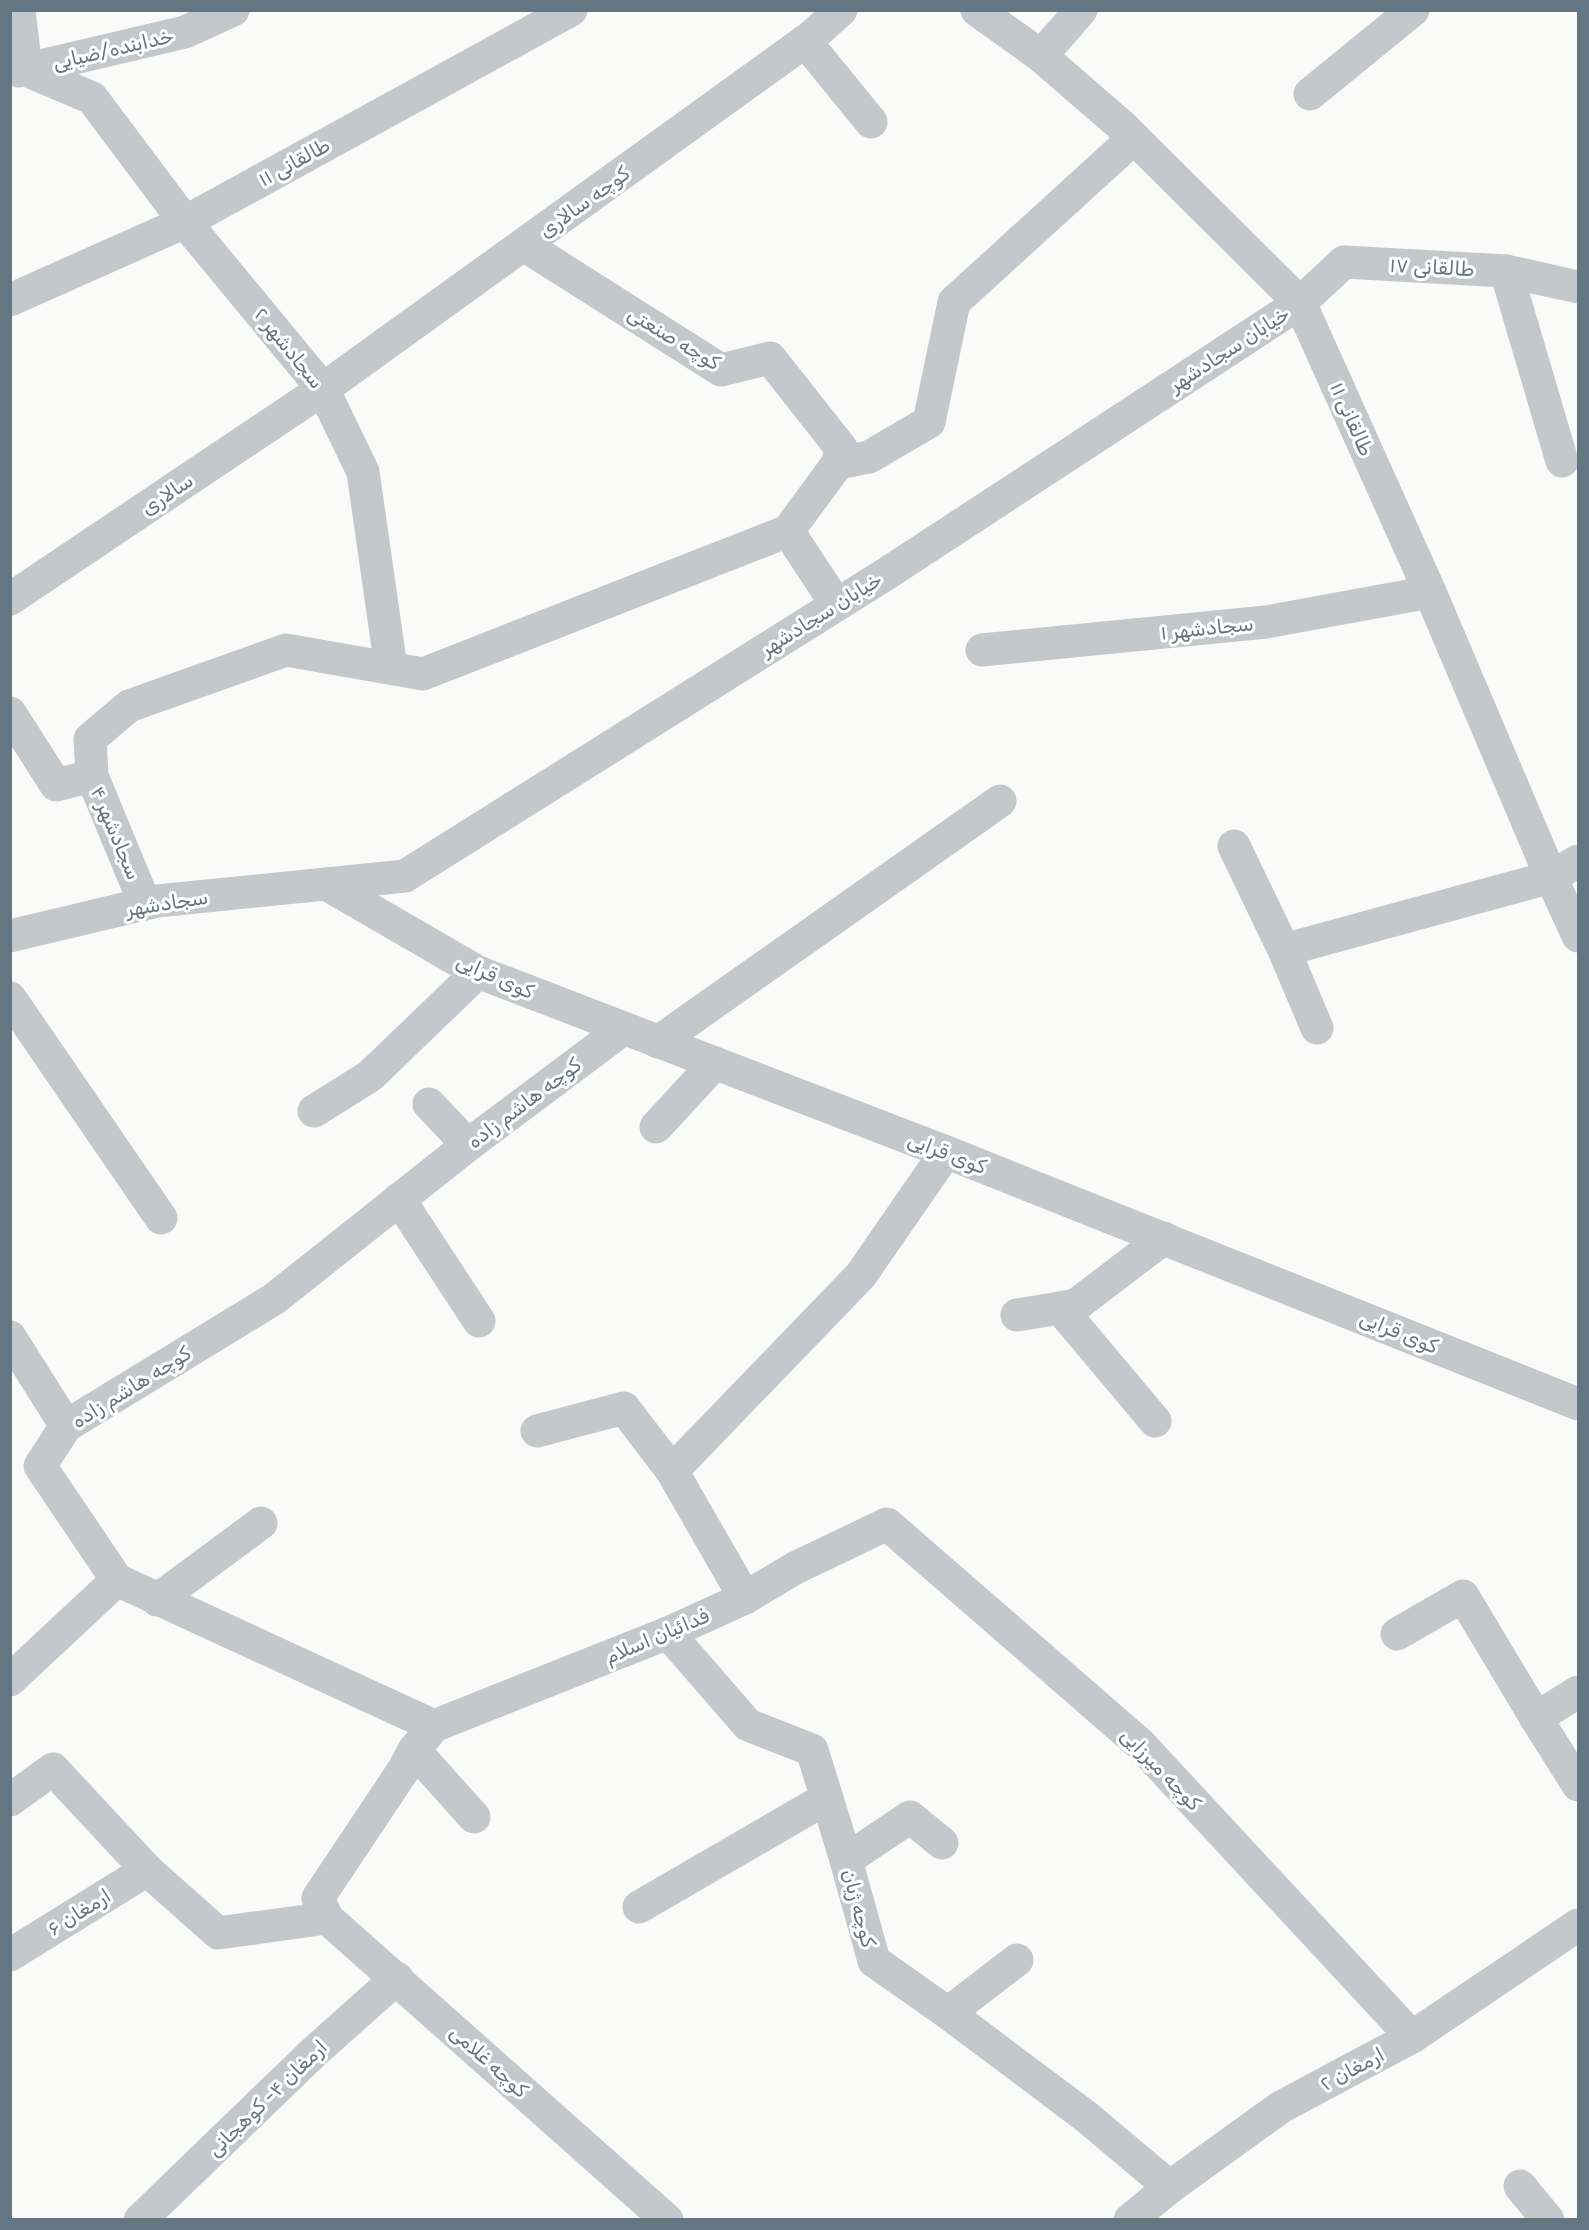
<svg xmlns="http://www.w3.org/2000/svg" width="1589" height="2230" font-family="Rubik,'Noto Sans Arabic',sans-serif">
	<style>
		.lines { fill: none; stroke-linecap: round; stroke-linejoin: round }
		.minor { stroke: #c3c8cc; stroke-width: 33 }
		.labels { text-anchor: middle; stroke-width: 6; stroke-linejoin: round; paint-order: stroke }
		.street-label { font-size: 20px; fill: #657683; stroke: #fff }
	</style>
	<rect width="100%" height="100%" fill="#fafaf8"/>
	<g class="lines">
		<g class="minor">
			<path d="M19,10L26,70L92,98L185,222L323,389L363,472L391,668"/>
			<path d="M977,10L1041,56L1123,127L1300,303L1430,592L1551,877L1578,936"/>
			<path d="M805,41L871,122"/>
			<path d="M1041,56L1081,10"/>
			<path d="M19,71L185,32L233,10"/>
			<path d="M1310,94L1413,10"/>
			<path d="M524,245L721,370L770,358L841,448L838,463L788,531"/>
			<path d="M1506,271L1562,461"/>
			<path d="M10,300L185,222L571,10"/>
			<path d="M838,463L869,457L929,422L954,302L1134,138"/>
			<path d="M10,599L323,389L811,37L841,10"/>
			<path d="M982,650L1266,622L1430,592"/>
			<path d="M10,713L56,785L92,776L145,904"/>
			<path d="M92,776L90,739L129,706L286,650L423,674L788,531L836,604"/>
			<path d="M1234,846L1284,950L1317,1028"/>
			<path d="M326,884L478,972L946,1152L1578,1404"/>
			<path d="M10,936L157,901L405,876L886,574L1300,303L1344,262L1506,271L1578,287"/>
			<path d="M1284,950L1551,877L1578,861"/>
			<path d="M10,998L161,1218"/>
			<path d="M658,1042L1000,801"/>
			<path d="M429,1104L468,1145"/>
			<path d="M314,1111L370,1076L478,972"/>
			<path d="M656,1127L715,1063"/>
			<path d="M399,1199L479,1321"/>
			<path d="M1060,1308L1076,1305L1164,1238"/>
			<path d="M1017,1315L1060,1308L1155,1421"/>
			<path d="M10,1337L66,1426"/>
			<path d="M537,1431L624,1408L672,1471L745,1598"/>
			<path d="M672,1471L861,1275L946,1152"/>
			<path d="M157,1600L261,1523"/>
			<path d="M668,1633L748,1725L812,1750L846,1860L874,1961L948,2013L1088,2118L1170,2187"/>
			<path d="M1397,1634L1463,1596L1536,1718"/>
			<path d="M10,1680L117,1580"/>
			<path d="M1578,1692L1536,1718L1578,1785"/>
			<path d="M434,1726L117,1580L40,1466L66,1426L274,1299L468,1145L623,1029"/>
			<path d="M414,1750L474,1817"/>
			<path d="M10,1800L53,1769L147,1870L218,1933L327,1918"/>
			<path d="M846,1860L910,1817L942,1843"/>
			<path d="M639,1907L827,1798"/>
			<path d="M10,1955L147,1870"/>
			<path d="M948,2013L1017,1960"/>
			<path d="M1520,2186L1548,2220"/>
			<path d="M140,2220L313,2053L397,1978"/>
			<path d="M667,2220L327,1918L318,1898L404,1769L414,1750L434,1726L668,1633L745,1598L795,1568L887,1524L1140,1744L1412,2037"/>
			<path d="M1130,2220L1170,2187L1281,2107L1412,2037L1578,1925"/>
		</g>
	</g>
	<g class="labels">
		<g class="street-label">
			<text transform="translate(113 49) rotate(-13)" y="7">خدابنده/ضیایی</text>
			<text transform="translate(294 162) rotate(-29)" y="7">طالقانی ۱۱</text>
			<text transform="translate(584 202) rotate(-36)" y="7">کوچه سالاری</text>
			<text transform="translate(1432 267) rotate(3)" y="7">طالقانی ۱۷</text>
			<text transform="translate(674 338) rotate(31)" y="7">کوچه صنعتی</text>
			<text transform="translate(289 348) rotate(51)" y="7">سجادشهر ۲</text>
			<text transform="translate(1229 349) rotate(-33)" y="7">خیابان سجادشهر</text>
			<text transform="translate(1352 419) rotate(66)" y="7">طالقانی ۱۱</text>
			<text transform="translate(167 494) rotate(-34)" y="7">سالاری</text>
			<text transform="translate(821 614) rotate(-32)" y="7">خیابان سجادشهر</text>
			<text transform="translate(1207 628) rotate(-6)" y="7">سجادشهر ۱</text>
			<text transform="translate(116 833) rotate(67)" y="7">سجادشهر ۴</text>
			<text transform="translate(167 903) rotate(-9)" y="7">سجادشهر</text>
			<text transform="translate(495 976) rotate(24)" y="7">کوی قرایی</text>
			<text transform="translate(524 1103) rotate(-37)" y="7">کوچه هاشم زاده</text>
			<text transform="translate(947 1153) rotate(21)" y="7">کوی قرایی</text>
			<text transform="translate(1399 1332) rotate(22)" y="7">کوی قرایی</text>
			<text transform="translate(131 1387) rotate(-32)" y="7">کوچه هاشم زاده</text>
			<text transform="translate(657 1636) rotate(-23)" y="7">فدائیان اسلام</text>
			<text transform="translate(1161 1769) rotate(46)" y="7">کوچه میرزایی</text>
			<text transform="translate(859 1908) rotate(75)" y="7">کوچه ژیان</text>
			<text transform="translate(79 1912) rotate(-32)" y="7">ارمغان ۶</text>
			<text transform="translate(489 2061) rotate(42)" y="7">کوچه غلامی</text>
			<text transform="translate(1352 2069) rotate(-28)" y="7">ارمغان ۲</text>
			<text transform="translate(267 2098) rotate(-44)" y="7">ارمغان ۴- کوهجانی</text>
		</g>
	</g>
	<rect width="1589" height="2230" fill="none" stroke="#657683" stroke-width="24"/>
</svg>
